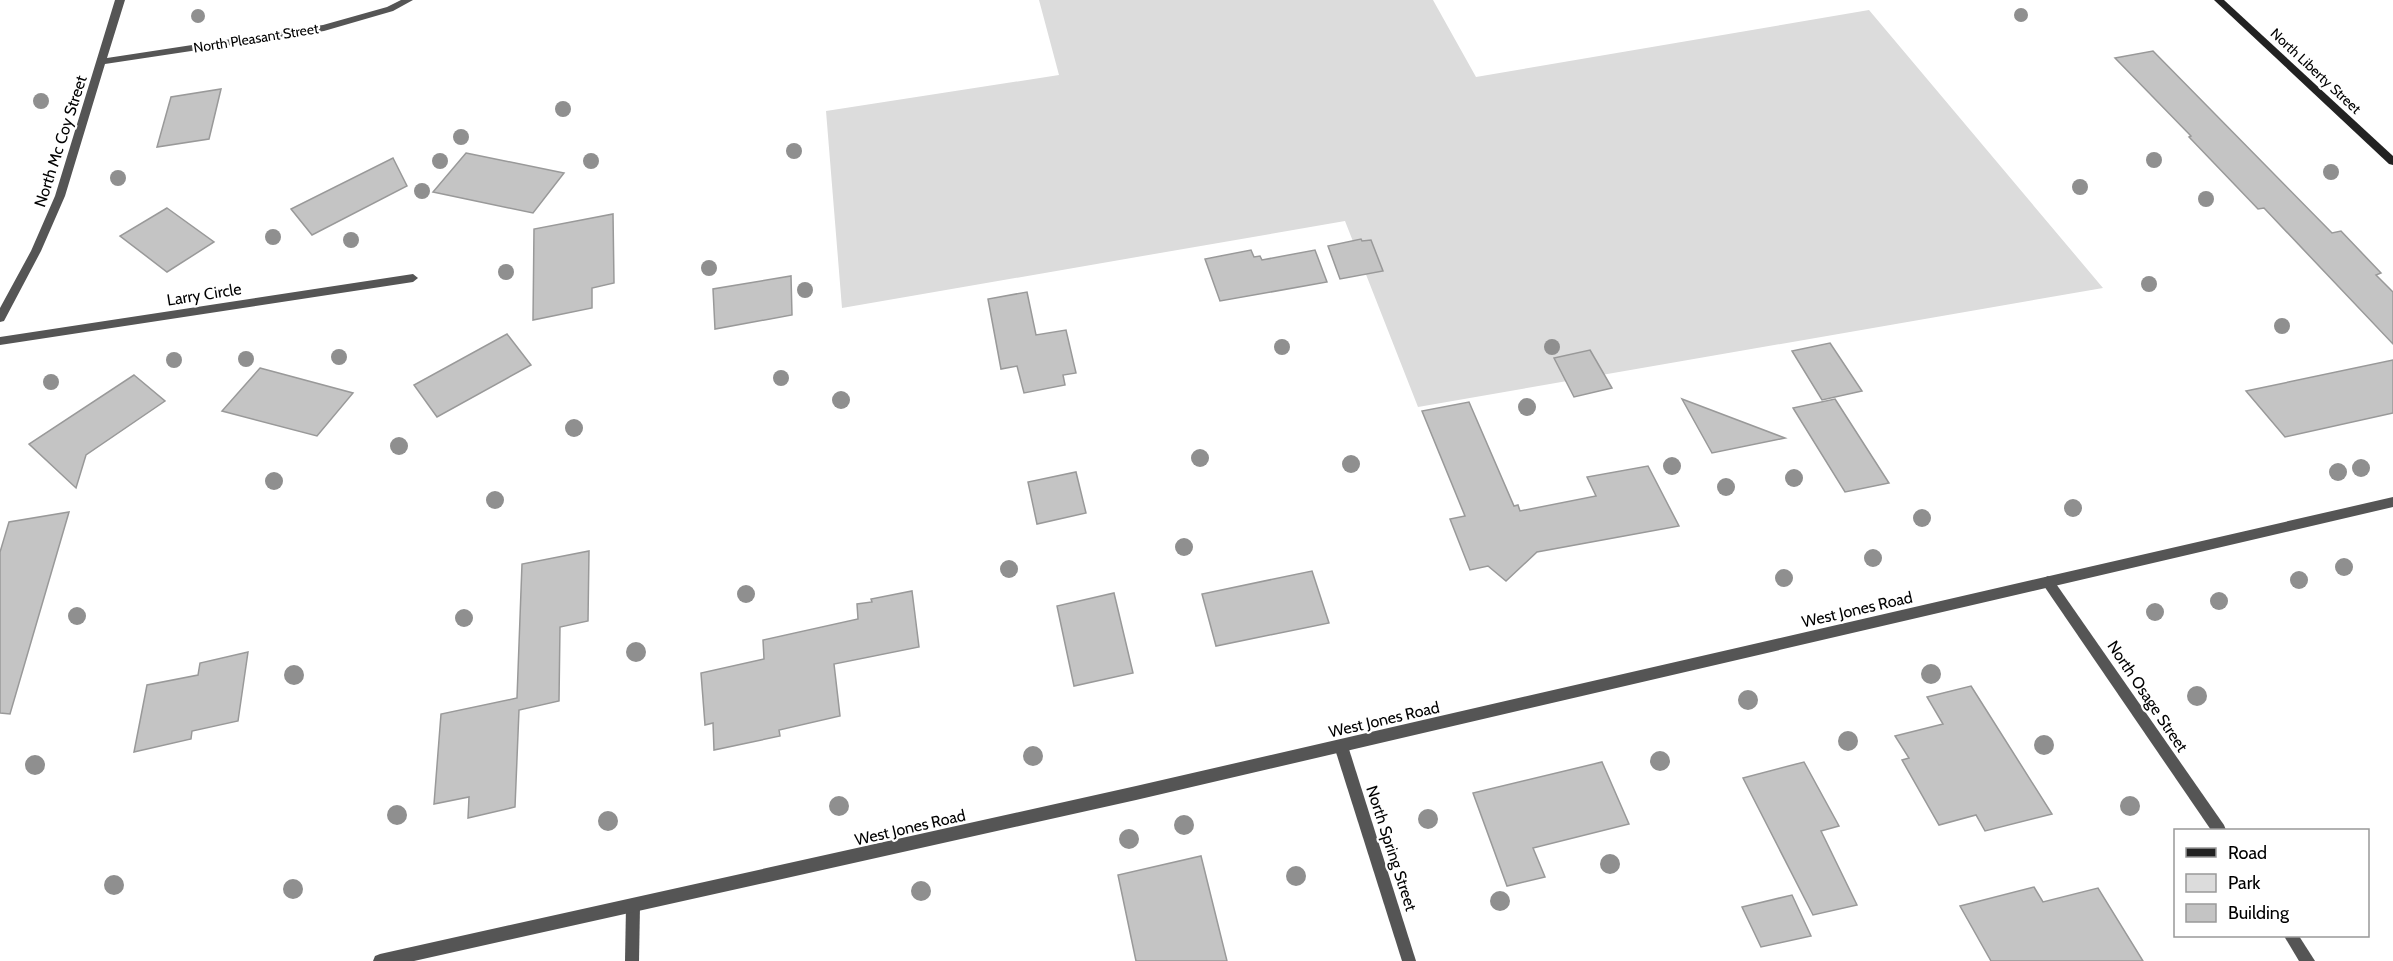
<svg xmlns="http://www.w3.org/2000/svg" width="2393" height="961" font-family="Cabin,sans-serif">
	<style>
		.green { fill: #dcdcdc }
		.building { fill: #c4c4c4; stroke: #999; stroke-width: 1.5 }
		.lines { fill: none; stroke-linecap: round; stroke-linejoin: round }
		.minor { fill: #555; fill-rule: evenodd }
		.tertiary { fill: #555; fill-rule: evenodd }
		.secondary { fill: #222; fill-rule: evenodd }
		.tree { fill: #8f8f8f }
		.labels { text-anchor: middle; stroke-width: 4.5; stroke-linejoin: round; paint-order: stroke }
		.far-street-label { font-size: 14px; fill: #000; stroke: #fff }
		.street-label { font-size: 16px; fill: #000; stroke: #fff }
	</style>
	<rect width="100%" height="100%" fill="#fff"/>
	<path class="green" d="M1039,0H1433L1476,77L1869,10L2103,288L1418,407L1345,221L842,308L826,111L1059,75Z"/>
	<g class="building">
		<path d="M2153,51L2332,233L2341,231L2381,273L2376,275L2393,292V344L2264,208L2258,209L2189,137L2191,136L2115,58Z"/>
		<path d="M221,89L209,139L157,147L171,97Z"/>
		<path d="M466,153L564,173L533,213L433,192Z"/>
		<path d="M393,158L407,186L312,235L291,209Z"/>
		<path d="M167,208L214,242L167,272L120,236Z"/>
		<path d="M613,214L614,283L592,288V308L533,320L534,229Z"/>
		<path d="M1361,239L1362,241L1371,240L1383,271L1340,279L1328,246Z"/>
		<path d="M1251,250L1254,257L1260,256L1262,260L1315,250L1327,282L1220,301L1205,259Z"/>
		<path d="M791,276L792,315L715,329L713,289Z"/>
		<path d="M1027,292L1036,335L1066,330L1076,373L1063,375L1065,385L1024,393L1017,366L1001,369L988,299Z"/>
		<path d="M507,334L531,365L437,417L414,385Z"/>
		<path d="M1830,343L1862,391L1822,400L1792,351Z"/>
		<path d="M1590,350L1612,388L1574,397L1554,358Z"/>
		<path d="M2393,360V413L2285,437L2246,391Z"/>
		<path d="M260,368L353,393L317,436L222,411Z"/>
		<path d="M134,375L165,401L86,455L76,488L29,444Z"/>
		<path d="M1682,399L1785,438L1712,453Z"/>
		<path d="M1835,399L1889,483L1845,492L1793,408Z"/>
		<path d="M1469,402L1514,506L1518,505L1520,511L1596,496L1587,477L1648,466L1679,526L1537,552L1506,581L1488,566L1470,570L1450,519L1465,516L1422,411Z"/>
		<path d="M1076,472L1086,513L1037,524L1028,482Z"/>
		<path d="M69,512L10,714L0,713V552L9,522Z"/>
		<path d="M589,551L588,621L560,627L559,701L519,710L515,807L468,818L469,797L434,804L441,714L517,698L522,564Z"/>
		<path d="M1312,571L1329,623L1216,646L1202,594Z"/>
		<path d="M912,591L919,647L834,664L840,716L779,730L780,736L714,750L713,723L705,725L701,673L764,659L763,640L858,619L857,604L872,602L871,599Z"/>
		<path d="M1114,593L1133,673L1074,686L1057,606Z"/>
		<path d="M248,652L238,721L192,731L191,739L134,752L147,685L198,675L200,663Z"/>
		<path d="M1971,686L2052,814L1985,831L1976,815L1939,825L1902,760L1909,758L1895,736L1943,724L1927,697Z"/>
		<path d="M1602,762L1629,824L1533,848L1545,877L1507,886L1473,793Z"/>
		<path d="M1804,762L1839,826L1821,831L1857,905L1813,915L1743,778Z"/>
		<path d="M1201,856L1227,961H1136L1118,875Z"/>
		<path d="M2034,887L2043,902L2098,888L2143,961H1991L1960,906Z"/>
		<path d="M1792,895L1811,936L1761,947L1742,907Z"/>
	</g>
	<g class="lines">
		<g class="minor">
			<path d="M115,0H125L107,58L323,25L387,7L401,0H413L393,11L324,31L105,64L65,196L41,251L4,321L0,322V308L31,251L55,196Z"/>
			<path d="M413,274L418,278L413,282L0,345V337Z"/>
			<path d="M2048,576L2052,578L2224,825L2226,830H2211L2044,586L2042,582L2044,578Z"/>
			<path d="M1341,740L1346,741L1348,746L1416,961H1402L1334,746L1336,741Z"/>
			<path d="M633,899L638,901L640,906L639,961H625L626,906L628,901Z"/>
			<path d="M2284,936H2299L2315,961H2299Z"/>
		</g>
		<path class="tertiary" d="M2393,497V507L1136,800L414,961H373L375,956L380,954L1136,786Z"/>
		<path class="secondary" d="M2214,0H2224L2393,156V165L2389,164Z"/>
	</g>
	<g class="tree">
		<circle cx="2021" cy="15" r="7"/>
		<circle cx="198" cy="16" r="7"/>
		<circle cx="41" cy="101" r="8"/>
		<circle cx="563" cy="109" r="8"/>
		<circle cx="461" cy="137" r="8"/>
		<circle cx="794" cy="151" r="8"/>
		<circle cx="2154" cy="160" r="8"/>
		<circle cx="440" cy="161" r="8"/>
		<circle cx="591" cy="161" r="8"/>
		<circle cx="2331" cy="172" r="8"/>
		<circle cx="118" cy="178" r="8"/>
		<circle cx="2080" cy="187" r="8"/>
		<circle cx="422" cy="191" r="8"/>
		<circle cx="2206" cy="199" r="8"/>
		<circle cx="273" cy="237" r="8"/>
		<circle cx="351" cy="240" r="8"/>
		<circle cx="709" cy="268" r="8"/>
		<circle cx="506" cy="272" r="8"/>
		<circle cx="2149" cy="284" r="8"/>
		<circle cx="805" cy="290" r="8"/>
		<circle cx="2282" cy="326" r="8"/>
		<circle cx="1282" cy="347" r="8"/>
		<circle cx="1552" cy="347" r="8"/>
		<circle cx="339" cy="357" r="8"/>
		<circle cx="246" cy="359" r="8"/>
		<circle cx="174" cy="360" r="8"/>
		<circle cx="781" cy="378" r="8"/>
		<circle cx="51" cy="382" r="8"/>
		<circle cx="841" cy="400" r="9"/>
		<circle cx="1527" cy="407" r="9"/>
		<circle cx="574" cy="428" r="9"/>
		<circle cx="399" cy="446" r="9"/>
		<circle cx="1200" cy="458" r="9"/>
		<circle cx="1351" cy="464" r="9"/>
		<circle cx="1672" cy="466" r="9"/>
		<circle cx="2361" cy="468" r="9"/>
		<circle cx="2338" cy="472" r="9"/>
		<circle cx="1794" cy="478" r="9"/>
		<circle cx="274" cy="481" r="9"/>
		<circle cx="1726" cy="487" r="9"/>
		<circle cx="495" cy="500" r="9"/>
		<circle cx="2073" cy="508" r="9"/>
		<circle cx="1922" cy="518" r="9"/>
		<circle cx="1184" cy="547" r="9"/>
		<circle cx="1873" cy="558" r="9"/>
		<circle cx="2344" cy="567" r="9"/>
		<circle cx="1009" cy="569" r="9"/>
		<circle cx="1784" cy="578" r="9"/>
		<circle cx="2299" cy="580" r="9"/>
		<circle cx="746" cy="594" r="9"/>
		<circle cx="2219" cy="601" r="9"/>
		<circle cx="2155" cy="612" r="9"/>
		<circle cx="77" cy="616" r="9"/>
		<circle cx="464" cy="618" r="9"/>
		<circle cx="636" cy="652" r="10"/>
		<circle cx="1931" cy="674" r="10"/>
		<circle cx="294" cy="675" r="10"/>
		<circle cx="2197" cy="696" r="10"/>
		<circle cx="1748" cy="700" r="10"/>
		<circle cx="1848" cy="741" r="10"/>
		<circle cx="2044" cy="745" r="10"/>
		<circle cx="1033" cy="756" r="10"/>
		<circle cx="1660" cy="761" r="10"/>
		<circle cx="35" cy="765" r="10"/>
		<circle cx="839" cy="806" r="10"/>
		<circle cx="2130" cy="806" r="10"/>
		<circle cx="397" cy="815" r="10"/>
		<circle cx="1428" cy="819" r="10"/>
		<circle cx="608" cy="821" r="10"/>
		<circle cx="1184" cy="825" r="10"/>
		<circle cx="1129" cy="839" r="10"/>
		<circle cx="1610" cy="864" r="10"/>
		<circle cx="1296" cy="876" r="10"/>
		<circle cx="114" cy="885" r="10"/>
		<circle cx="293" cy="889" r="10"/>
		<circle cx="921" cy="891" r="10"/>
		<circle cx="1500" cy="901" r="10"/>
	</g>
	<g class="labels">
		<g class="far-street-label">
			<text transform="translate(256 38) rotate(-9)" y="5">North Pleasant Street</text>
			<text transform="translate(2316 71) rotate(43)" y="5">North Liberty Street</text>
		</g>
		<g class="street-label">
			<text transform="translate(60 141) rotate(-72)" y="6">North Mc Coy Street</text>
			<text transform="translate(204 294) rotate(-9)" y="6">Larry Circle</text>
			<text transform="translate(1857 609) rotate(-13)" y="6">West Jones Road</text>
			<text transform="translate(2148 696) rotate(56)" y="6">North Osage Street</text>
			<text transform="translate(1384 719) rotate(-13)" y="6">West Jones Road</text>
			<text transform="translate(910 827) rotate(-13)" y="6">West Jones Road</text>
			<text transform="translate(1392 848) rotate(72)" y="6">North Spring Street</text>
		</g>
	</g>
	<rect x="2174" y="829" width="195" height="108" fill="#ffffff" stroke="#999999" stroke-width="1.5"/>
	<rect x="2186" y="848" width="30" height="9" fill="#222222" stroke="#999999" stroke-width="1.5"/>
	<text x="2228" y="859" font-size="18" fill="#000000">Road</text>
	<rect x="2186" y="874" width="30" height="18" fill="#dcdcdc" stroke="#999999" stroke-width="1.5"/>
	<text x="2228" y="889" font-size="18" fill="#000000">Park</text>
	<rect x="2186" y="904" width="30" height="18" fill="#c4c4c4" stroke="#999999" stroke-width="1.5"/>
	<text x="2228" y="919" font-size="18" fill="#000000">Building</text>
</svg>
